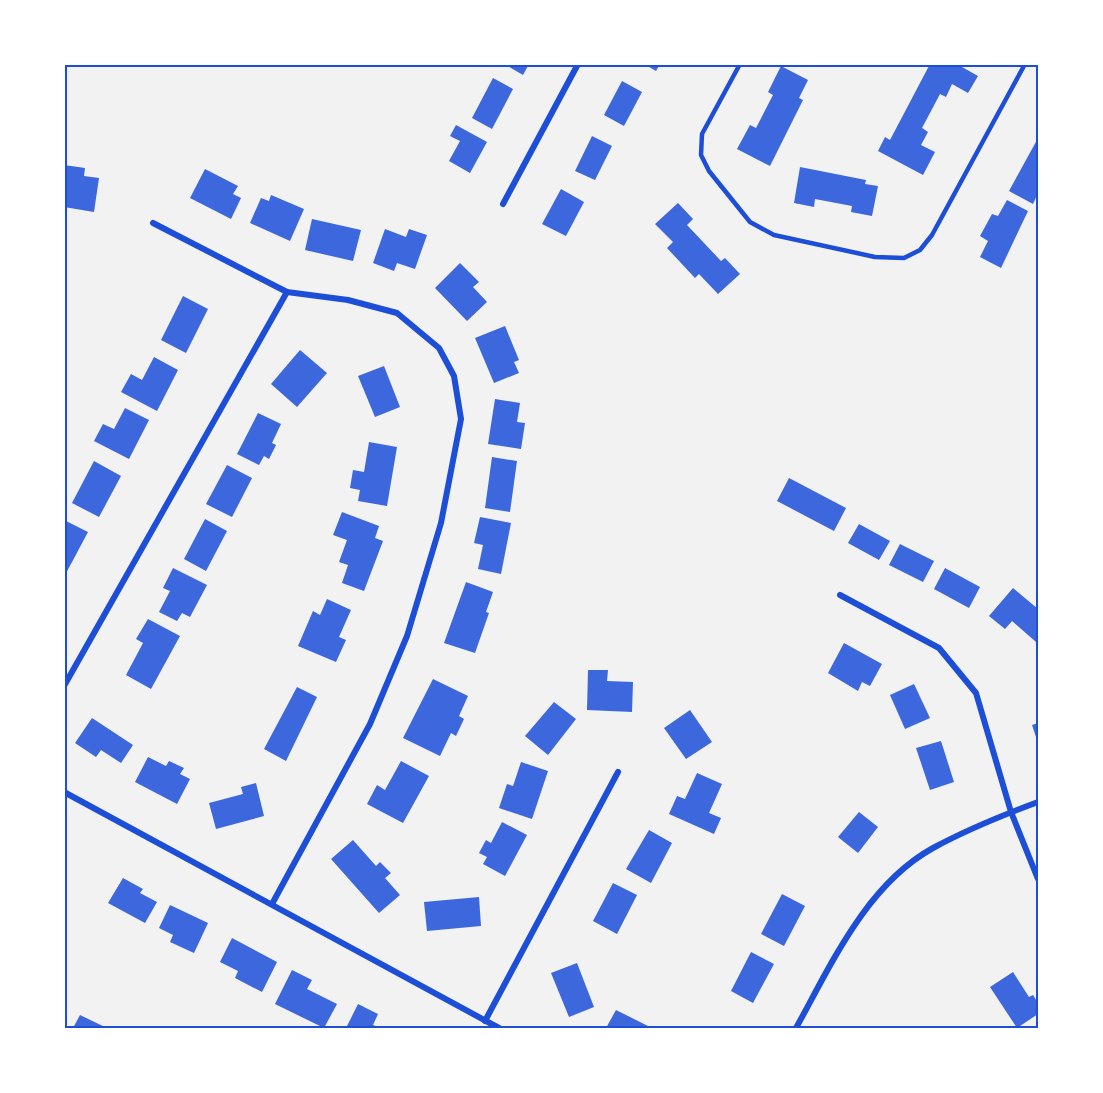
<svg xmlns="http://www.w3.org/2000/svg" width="1103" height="1093" font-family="'Fira Sans Condensed',sans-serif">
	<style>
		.building { fill: #3d67dc }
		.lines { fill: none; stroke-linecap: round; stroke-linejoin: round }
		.service { stroke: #1d4ed8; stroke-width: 4.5 }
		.minor { stroke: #1d4ed8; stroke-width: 6 }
		.neatline { fill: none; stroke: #1d4ed8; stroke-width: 2 }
	</style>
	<rect width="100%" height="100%" fill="#f2f2f2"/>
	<g class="building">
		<path d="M504,64H529L523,75Z"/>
		<path d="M644,64H660L656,71Z"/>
		<path d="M930,64H964L962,67L978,76L968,93L952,84L946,97L940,94L922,128L928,132L921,145L935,152L923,175L878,151L885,137L890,140Z"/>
		<path d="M781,66L808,80L799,98L803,100L770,166L737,149L750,125L756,128L773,95L768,92Z"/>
		<path d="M493,78L513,89L492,129L472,118Z"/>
		<path d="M622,81L642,92L624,126L604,115Z"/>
		<path d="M456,125L487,142L470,173L449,161L460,141L450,136Z"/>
		<path d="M592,136L612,146L595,180L575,171Z"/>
		<path d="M1038,138V193L1033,204L1009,191Z"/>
		<path d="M64,165L85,168L84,176L99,178L94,212L64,207Z"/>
		<path d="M800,167L866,180L865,184L878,186L872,216L851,212L852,206L815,199L814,207L794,203Z"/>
		<path d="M205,169L238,186L233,194L241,198L231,219L190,198Z"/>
		<path d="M561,189L584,202L566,236L542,224Z"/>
		<path d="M271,195L304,209L290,241L250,223L261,198L269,201Z"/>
		<path d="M1007,200L1028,211L1001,268L980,257L988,241L980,236L992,214L998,216Z"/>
		<path d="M678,203L693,219L687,225L721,261L725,258L740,274L718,294L699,274L695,278L667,248L673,242L655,224Z"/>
		<path d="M312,219L361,230L353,261L305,250Z"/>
		<path d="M385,229L406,237L409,229L427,235L415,269L397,263L394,271L373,263Z"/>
		<path d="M460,263L479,282L473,287L487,302L467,321L435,288Z"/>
		<path d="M183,296L208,309L186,353L161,340Z"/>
		<path d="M505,326L519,360L514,362L519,373L494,383L475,338Z"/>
		<path d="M300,350L327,373L297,407L271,384Z"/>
		<path d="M154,357L178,370L157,411L121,392L131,374L142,380Z"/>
		<path d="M384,366L400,407L375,417L358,376Z"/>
		<path d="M495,399L520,403L517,422L525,423L521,449L488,444Z"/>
		<path d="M125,408L149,420L129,459L94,441L103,424L114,429Z"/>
		<path d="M258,413L281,424L272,443L276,445L269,459L264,456L259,465L237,454Z"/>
		<path d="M369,442L397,447L387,506L358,501L360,490L350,488L353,470L364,472Z"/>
		<path d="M492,457L517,461L510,512L485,508Z"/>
		<path d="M94,461L121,476L99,517L72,503Z"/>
		<path d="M227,465L252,478L232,517L206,504Z"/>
		<path d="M789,478L846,508L834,531L777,501Z"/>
		<path d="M342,512L379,526L375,538L383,541L364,591L342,583L348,565L339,562L347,540L333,535Z"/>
		<path d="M480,517L511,523L501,574L478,569L483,545L474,543Z"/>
		<path d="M205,519L227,531L206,571L184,559Z"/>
		<path d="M64,520L88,532L64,577Z"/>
		<path d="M859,524L890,541L879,560L848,543Z"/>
		<path d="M900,544L934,561L923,582L889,565Z"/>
		<path d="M173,568L207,585L190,617L182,613L177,621L159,612L170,591L163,588Z"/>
		<path d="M945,568L980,587L969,608L934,589Z"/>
		<path d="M466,582L493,592L486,612L489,613L475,653L444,643Z"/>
		<path d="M1013,588L1038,609L1036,642L1012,621L1005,629L989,616Z"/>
		<path d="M327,599L351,610L339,637L346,640L336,662L298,646L313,611L320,615Z"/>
		<path d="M148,619L180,636L151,689L126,675L143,643L136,639Z"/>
		<path d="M844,643L882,664L870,686L862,682L858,691L828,673Z"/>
		<path d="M588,670H608L607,681L633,682L632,712L587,710Z"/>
		<path d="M433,679L468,696L459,716L464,719L456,736L451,733L440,756L403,738Z"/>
		<path d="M914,684L930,718L905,729L890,695Z"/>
		<path d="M297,687L317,697L286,761L264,749Z"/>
		<path d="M554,702L576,719L548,755L525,736Z"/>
		<path d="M690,710L712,742L686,759L664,728Z"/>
		<path d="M92,718L133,745L121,763L101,750L96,757L75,743Z"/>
		<path d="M1038,723V743L1032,725Z"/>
		<path d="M941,741L954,782L930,790L916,748Z"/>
		<path d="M148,757L166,766L169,761L184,768L180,774L190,779L177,804L135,782Z"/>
		<path d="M401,761L429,776L403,823L367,804L377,785L385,790Z"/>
		<path d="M521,762L548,771L532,819L499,808L507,784L513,786Z"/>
		<path d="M697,773L722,784L709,813L721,818L714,834L669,814L677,796L685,799Z"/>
		<path d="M256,783L264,816L216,829L209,803L243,794L241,787Z"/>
		<path d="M859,812L878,827L858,853L838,837Z"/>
		<path d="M502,822L527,835L505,876L483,864L487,857L479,853L486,840L491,843Z"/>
		<path d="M649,830L672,843L651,883L626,869Z"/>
		<path d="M353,840L376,866L380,862L391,873L385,878L400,895L379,913L331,859Z"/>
		<path d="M123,878L143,889L140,893L157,902L145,923L108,903Z"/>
		<path d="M613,883L637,895L617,934L593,921Z"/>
		<path d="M782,894L805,906L784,946L761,934Z"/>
		<path d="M479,897L481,926L427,931L424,902Z"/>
		<path d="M170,905L208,923L194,953L170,942L173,935L159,928Z"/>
		<path d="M232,938L277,962L262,992L235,978L238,971L220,962Z"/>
		<path d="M751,952L774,964L753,1003L731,991Z"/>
		<path d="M577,963L594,1007L569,1017L551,973Z"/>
		<path d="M292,970L312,980L307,989L337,1004L324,1028L275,1004Z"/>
		<path d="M1013,972L1029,997L1033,995L1038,1003V1014L1017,1028L990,987Z"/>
		<path d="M358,1004L378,1014L373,1025L381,1028H346Z"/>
		<path d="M616,1010L652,1028H606Z"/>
		<path d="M80,1015L107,1028H73Z"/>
	</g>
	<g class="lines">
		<path class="service" d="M740,64L702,134L701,155L709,171L750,222L774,235L875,257L904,258L920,250L932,235L1025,64"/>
		<g class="minor">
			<path d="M503,204L578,64"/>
			<path d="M153,223L287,292L348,300L397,313L439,348L454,376L461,419L441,523L407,636L370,724L272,904"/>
			<path d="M840,595L939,648L976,693L1011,812L1038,879"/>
			<path d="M64,686L287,292"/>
			<path d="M64,792L499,1028"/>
			<path d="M485,1021L618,772"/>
			<path d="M796,1028C831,965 866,885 933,848C966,830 1003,815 1038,802"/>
		</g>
	</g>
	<rect width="1103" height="1093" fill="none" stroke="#ffffff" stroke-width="132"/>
	<rect x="66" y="66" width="971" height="961" class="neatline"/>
</svg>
